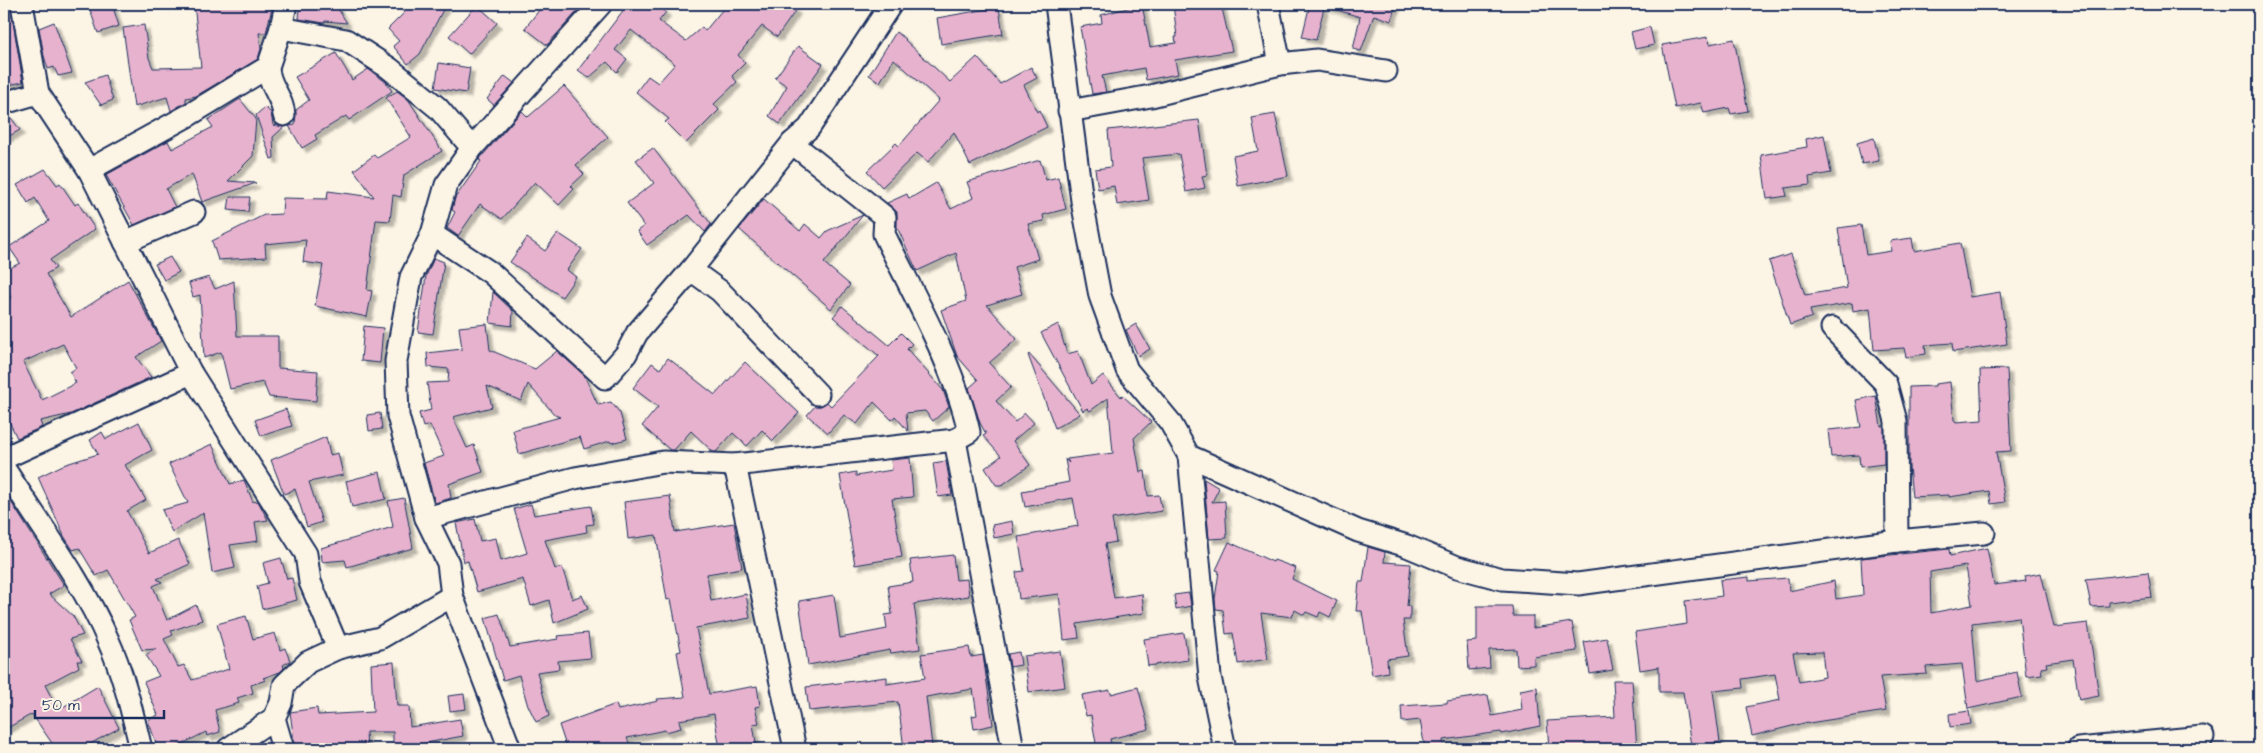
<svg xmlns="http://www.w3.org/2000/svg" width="2263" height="753" font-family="'Architects Daughter',sans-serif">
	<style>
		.building { fill: #e7b2cd; stroke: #1b2f5e; fill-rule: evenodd; filter: url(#shadow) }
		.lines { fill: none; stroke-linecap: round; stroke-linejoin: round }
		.minor-casing { stroke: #1b2f5e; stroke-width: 25 }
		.minor { stroke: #fcf5e5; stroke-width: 21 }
	</style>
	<defs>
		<filter id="shadow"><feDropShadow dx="4.5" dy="4.5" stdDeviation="1" flood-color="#0004"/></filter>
	</defs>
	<rect width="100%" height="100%" fill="#fcf5e5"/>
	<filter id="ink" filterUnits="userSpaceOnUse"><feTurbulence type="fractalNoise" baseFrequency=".02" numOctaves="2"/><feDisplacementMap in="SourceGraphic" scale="10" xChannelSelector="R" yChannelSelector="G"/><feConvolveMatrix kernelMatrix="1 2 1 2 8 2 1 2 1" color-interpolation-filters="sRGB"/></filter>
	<g filter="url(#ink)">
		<g class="building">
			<path d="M4,4H10L23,82L4,86V72L9,70L4,53Z"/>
			<path d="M88,4H112L119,26L98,33Z"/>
			<path d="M194,4H273L266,33H259L261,49L258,59L196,96L186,98V102L171,111L167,97L134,107L123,28L144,25L149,58L153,68L201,67Z"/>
			<path d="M300,4H335L347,23L325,21L324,23L299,19Z"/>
			<path d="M395,4H446L420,54L408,64L393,46L399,41L388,29L405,12Z"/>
			<path d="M544,4H584L547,45L525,28Z"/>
			<path d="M628,4H655L666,12L659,21L686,41L702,27L705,31L727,4H786L796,10L777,37L762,26L738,55L745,63L732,76L737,82L714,104L719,110L686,143L665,122L669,119L636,92L648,76L658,83L675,64L631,30L615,50L627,59L617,72L607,62L589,78L578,70Z"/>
			<path d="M1142,4L1150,47L1176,43L1175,37H1177L1173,4H1221L1232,51L1175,60L1178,74L1146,80L1144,68L1102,76L1106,92L1092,94L1080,27L1102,23L1101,15Z"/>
			<path d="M1310,4H1325L1316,40L1302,37Z"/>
			<path d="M1327,4H1396L1391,21L1374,15L1361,51L1353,49L1360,17L1327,7Z"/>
			<path d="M477,5L497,23L469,54L449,36Z"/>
			<path d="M993,8H999L1003,34L941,44L937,18Z"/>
			<path d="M54,22L72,73L58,76L54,67L48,69L44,56L39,28Z"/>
			<path d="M1650,27L1654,45L1635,49L1631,32Z"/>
			<path d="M896,32L906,39L905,40L950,82L977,57L1000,84L1031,67L1037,78L1024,85L1037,112L1039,110L1047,127L970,165L954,132L928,162L917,153L882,187L867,171L896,143L899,146L939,100L894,59L880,82L869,75Z"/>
			<path d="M1708,37L1710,44L1734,39L1748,111L1731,114L1729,108L1704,113L1701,103L1675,108L1662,45Z"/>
			<path d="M798,46L823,64L780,124L769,116L787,86L775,78Z"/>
			<path d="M336,53L352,80L368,69L386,82L392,91L349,120L346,116L315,135L317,139L302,148L289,126L295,125L296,110L309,100L295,77Z"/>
			<path d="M439,63L470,68L466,93L435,88Z"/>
			<path d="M105,75L113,100L101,105L85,82Z"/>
			<path d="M505,76L514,83L494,105L487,99Z"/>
			<path d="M564,86L608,137L576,165L584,174L571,186L574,189L559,205L535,182L502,219L480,204L458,236L447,228L455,212L452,210L455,198L481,161L479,160L482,156L522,111L528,117Z"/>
			<path d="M397,91L408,99L442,151L404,175L401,197L393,195L390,221L376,220L367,290L372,291L367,317L315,306L323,265L303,262L306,240L265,244L266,257L218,260L212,241L264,215L282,214L283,198L327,199L328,191L374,197L354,170L374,155L377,158L411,137L386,98Z"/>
			<path d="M240,99L256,119L253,156L228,181L256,183L202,202L192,174L166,189L175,207L134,225L106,175L168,141L172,149L213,127L208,120Z"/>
			<path d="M265,107L271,113L273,125L284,127L273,137L274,158L271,159L256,115Z"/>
			<path d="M1275,114L1288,176L1238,186L1233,156L1258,151L1252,118Z"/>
			<path d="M4,115H9L20,130L4,139Z"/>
			<path d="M1199,120L1207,175L1202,176L1205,188L1186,192L1179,154L1142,158L1149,200L1117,205L1114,186L1098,189L1095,169L1111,167L1108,130Z"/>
			<path d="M1824,135L1831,173L1809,177L1810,185L1785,188L1787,196L1767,199L1761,155L1807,147L1806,139Z"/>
			<path d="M1874,138L1879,161L1862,164L1857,143Z"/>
			<path d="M653,148L711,224L705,232L689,215L647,245L637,231L644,226L627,203L654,183L636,160Z"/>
			<path d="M1040,160L1046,180L1058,177L1066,209L1043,215L1044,221L1028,224L1038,259L1014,267L1022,294L987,305L1017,339L989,363L1011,387L996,401L1015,422L1025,413L1034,423L1013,441L1030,465L1002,485H996L985,468L1001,456L983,436L986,434L980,423L969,388L978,380L957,356L941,310L966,301L956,253L917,271L897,227V212L887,203L907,194L909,199L936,183L951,209L973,198L967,182Z"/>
			<path d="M45,169L57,185L60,183L75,205L78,203L95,229L50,260L56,268L46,274L71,317L128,280L161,341L136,357L151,377L71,414L40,421L42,427L17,438L4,411V301L11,298L4,283V271L20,263L9,247L49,221L35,198L28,203L17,185ZM63,344L76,368L70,372L76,383L42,400L23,362Z"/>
			<path d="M230,197H250L248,212L228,210Z"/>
			<path d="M764,199L800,231L805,224L821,238L827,231L863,215L824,263L850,285L831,309L739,229Z"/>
			<path d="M1861,225L1866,255L1891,251L1890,241L1912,238L1914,251L1960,243L1970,297L2000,292L2007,344L1953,352L1952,343L1925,345L1926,354L1906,357L1904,348L1874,350L1870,308L1853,311L1852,303L1810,310L1812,317L1790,325L1769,261L1791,254L1805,295L1847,288L1838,228Z"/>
			<path d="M558,233L582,249L567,270L576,277L562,297L510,262L527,238L545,251Z"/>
			<path d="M170,257L179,272L164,280L155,264Z"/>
			<path d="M434,258L444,262L433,334L418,332L426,276Z"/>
			<path d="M209,277L215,289L234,281L237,336H278V368L318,371L316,401L269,397L263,382L230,389L221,352L204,358L200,295L193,297L189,283Z"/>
			<path d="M493,292L513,311L512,326L490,323Z"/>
			<path d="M842,306L889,345L901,333L912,344L907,349L943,390L949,407L933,421L925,411L906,413L908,431L895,416L892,420L874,402L857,424L844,415L828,433L807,415L815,406H821L827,402L831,406L879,356L833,317Z"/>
			<path d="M487,324L490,350L535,369L557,351L584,375L598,405L611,402L620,413L627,439L611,443L610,441L584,449L580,437L519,454L513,430L560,417L555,415L528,384L521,401L487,386L492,407L453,417L467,448L474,445L483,472L449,484L451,498L435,503L424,463L444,456L430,425L423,427L419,413L431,410L427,383L448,382L449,369L428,367L427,353L462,349L459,327Z"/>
			<path d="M1058,324L1067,354L1078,351L1091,385L1103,375L1121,397L1122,395L1151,422L1134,438L1140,472L1145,471L1148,496L1159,495L1162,511L1112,519L1116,542L1105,544L1114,598L1142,594L1144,613L1077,624L1079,638L1064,640L1059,594L1019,599L1016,572L1024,571L1018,537L1078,526L1073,498L1025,507L1022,491L1069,482L1065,459L1069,463L1067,459L1113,453L1108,398L1090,411L1087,408L1083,411L1041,333Z"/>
			<path d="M1136,324L1150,349L1138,356L1126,330Z"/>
			<path d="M364,326L383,328L380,363L361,361Z"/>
			<path d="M1029,354L1080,414L1055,428L1028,355Z"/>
			<path d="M668,358L715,395L745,362L799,413L773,441L762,430L747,446L733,433L716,452H713L691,431L674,450H670L642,426L658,407L633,388L652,363L660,369Z"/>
			<path d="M2007,369L2011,451L1996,452L2005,502L1991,504L1989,491L1949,497V495L1912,497L1909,466V387L1935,386V384L1950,382L1954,420L1956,422L1982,420L1980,370Z"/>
			<path d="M1876,396L1881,426H1884V464L1860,467L1859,455L1831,457L1828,430L1861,427L1856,400Z"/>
			<path d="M286,409L292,426L261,436L255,420Z"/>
			<path d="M380,413L382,429L369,431L367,415Z"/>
			<path d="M139,422L152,450L125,465L146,500L127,511L149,553L178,540L190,564L157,579L162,582L153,586L167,620L196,605L202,620L171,631L173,635L164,639L178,667L184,665L192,680L229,669L217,624L246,616L253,639L275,633L280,650L285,648L290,661L283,665L284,668L280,672L263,678L266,680L251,685L253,693L237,698L239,703L215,710L220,732L207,736L206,732L172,749H167L165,746L158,749L148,720L158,715L144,682L159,676L146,655L156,649L142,650L129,620L135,617L108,570L96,576L79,548L73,550L64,536L38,477L63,465L98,454L90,440L102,432L106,439Z"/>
			<path d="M326,437L330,455L338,453L343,475L309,482L322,522L307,527L295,489L284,494L271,460Z"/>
			<path d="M212,444L230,484L244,480L253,502L258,501L268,520L255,522L258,541L230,545L235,568L212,573L203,513L172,532L162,510L188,503L169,464Z"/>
			<path d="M910,458L913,497L892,499L902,557L855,565L840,475L856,472V476L892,470L891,460Z"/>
			<path d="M946,461L952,495L938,497L933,463Z"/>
			<path d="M380,472L386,499L352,507L346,481Z"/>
			<path d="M1204,479L1219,488L1212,502L1225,501L1227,538L1209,539Z"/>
			<path d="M4,491L64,585L49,594L73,616L83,635L70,639L82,661H77L79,667L45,685L58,710L98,686L119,728L81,749H56L32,714L4,730V527L12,522L4,506Z"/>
			<path d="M670,496L675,532L734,523L742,568L707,574L711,601L746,594L750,618L696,628L709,694L757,686L760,706L755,707L759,723L753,724L757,749H720L714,714L679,720L681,728L666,732L665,730L627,738L632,749H567L559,725L616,704L618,710L658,701L657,699L685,697L677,652L681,651L671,599L667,600L656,535L628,539L624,502Z"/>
			<path d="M404,498L413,548L347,567L345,560L322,562L321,548L393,527L388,501Z"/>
			<path d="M531,504L534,515L591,506L594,524L586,525L587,532L545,540L555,569L562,567L572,599L582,595L588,609L554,623L549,600L531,606L523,579L477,592L468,561L464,562L456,523L475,519L480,541L496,538L501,561L527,553L514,509Z"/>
			<path d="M1012,521L1014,534L994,538L992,525Z"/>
			<path d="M1229,542L1273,562L1274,560L1296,568L1292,579L1337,601L1330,617L1320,612L1318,617L1306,612L1304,615L1295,610L1292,617L1261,613L1268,659L1238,664L1233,633L1226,634L1223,610L1216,609L1215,599L1219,571L1216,570Z"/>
			<path d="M1368,547L1385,552L1384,562L1411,564L1407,606H1410V620H1403L1408,656L1387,659L1388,672L1372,675L1362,611H1356L1359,582H1363Z"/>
			<path d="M1987,548L1994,585L2026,581L2025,576L2041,573L2054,627L2088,623L2099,696L2079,700L2073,659L2046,663L2047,667L2041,668L2042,674L2026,676L2019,617L1972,623L1977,681L2017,672L2022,697L1968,709L1962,664L1926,667L1927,674L1880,677L1886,711L1809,723L1808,722L1752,736L1746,707L1780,700L1775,674L1742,679L1743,688L1713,691L1720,742L1691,746L1683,692H1659V667L1640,670L1635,632L1687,624L1685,601L1722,596L1720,580L1749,577V581L1788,578L1789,591L1834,581L1836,599L1863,595L1861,558L1949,549L1950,556ZM1966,566L1972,605L1931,613L1930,572ZM1822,652L1825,677L1799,682L1793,653Z"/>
			<path d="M953,555L956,580L967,579L969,596L914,604L920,649L891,653L890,650L808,665L799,601L834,595L840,638L887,629L885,615L892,614L888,586L913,582L910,560Z"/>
			<path d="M281,558L287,579L292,578L297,600L262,609L257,586L268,583L263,563Z"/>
			<path d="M2148,572L2152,597L2109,602V606L2091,607L2086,579Z"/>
			<path d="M1189,593L1191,606L1176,609L1174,595Z"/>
			<path d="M1477,606H1512L1513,616H1533V628L1572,622L1577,651L1534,657V665L1517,666L1516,649L1489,650L1490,668L1469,670L1467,642L1477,641Z"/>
			<path d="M499,614L510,647L558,639L557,636L588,633L591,658L558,661L559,669L537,672L549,716L536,722L527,703L519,675L503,680L485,618Z"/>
			<path d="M1184,633L1188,660L1148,666L1144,639Z"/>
			<path d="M1607,638L1613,670L1590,674L1584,642Z"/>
			<path d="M969,647L971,657L983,655L993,725L974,729L972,716L977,715L973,689L926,697L932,746L904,749L898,702L809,711L806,687L887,677V684L925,678L921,654Z"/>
			<path d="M1060,651L1065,687L1029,692L1024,656Z"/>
			<path d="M1019,652L1021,665L1010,667L1008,654Z"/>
			<path d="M394,662L397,706H409L410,727L460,719L463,736L421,744V746L393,747V732H366L367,749H295L290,712L317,708L318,715L373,712L371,664Z"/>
			<path d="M1613,680H1632L1637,749H1549L1547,721L1615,717Z"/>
			<path d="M1138,687L1149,729L1110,739L1112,749H1097L1091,715L1086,716L1082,695L1110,690L1111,694Z"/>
			<path d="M1537,687L1540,726L1502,734L1501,732L1443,740L1444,749H1425L1420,720L1402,722L1401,706L1447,703V701L1488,695L1492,716L1522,710L1520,690Z"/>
			<path d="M464,694L466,709L450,711L448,696Z"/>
			<path d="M1969,711L1971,724L1950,727L1949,714Z"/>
		</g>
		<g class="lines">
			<defs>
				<g id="minor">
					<path d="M22,4L38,93L89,170L191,373L306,554L310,582L338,648"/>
					<path d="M1056,4L1082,201L1100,296L1127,370L1170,422L1189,456L1358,531L1407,546L1457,567L1502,579L1578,584L1897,541"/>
					<path d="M1268,4L1280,64"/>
					<path d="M281,28L286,4"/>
					<path d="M268,67C268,86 282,94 284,115"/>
					<path d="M4,103L38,93"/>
					<path d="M1069,111L1151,96L1280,64L1317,60L1386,71"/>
					<path d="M792,143L885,217L884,234C913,294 955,367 969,432L955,440L1013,749"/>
					<path d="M89,170L189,115L268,67L281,28L346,40L389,68L438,108L472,148"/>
					<path d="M432,234L491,273L605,378L626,354L637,333L691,270L792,143L809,128L891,4"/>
					<path d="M125,242L194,212"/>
					<path d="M691,270L720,291L818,394"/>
					<path d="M1832,328L1886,384L1896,421L1897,541L1984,533"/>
					<path d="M1189,456L1210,677L1225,749"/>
					<path d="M4,458L191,373"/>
					<path d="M735,465L795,749"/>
					<path d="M4,468C38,522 83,582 108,640C124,675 132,712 141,749"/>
					<path d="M426,518L575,478L663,462L735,465L955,440"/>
					<path d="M274,718L283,749"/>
					<path d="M228,749L274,718L281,703L284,685L308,662L338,648L380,638L452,596"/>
					<path d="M510,749L452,596L448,563L426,518L398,416L396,361L411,277L432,234L446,185L472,148L601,4"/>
					<path d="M2078,749L2203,737"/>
				</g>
			</defs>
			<use href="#minor" class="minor-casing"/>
			<use href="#minor" class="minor"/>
		</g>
	</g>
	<rect width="2263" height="753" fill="none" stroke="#fcf5e5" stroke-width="20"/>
	<rect x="10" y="10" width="2243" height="733" fill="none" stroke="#1b2f5e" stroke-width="2" filter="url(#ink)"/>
	<path d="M35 710v8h129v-8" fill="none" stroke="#1b2f5e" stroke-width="2.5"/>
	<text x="42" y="710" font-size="15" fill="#1b2f5e" stroke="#fcf5e5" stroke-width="4" paint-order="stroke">50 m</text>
</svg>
